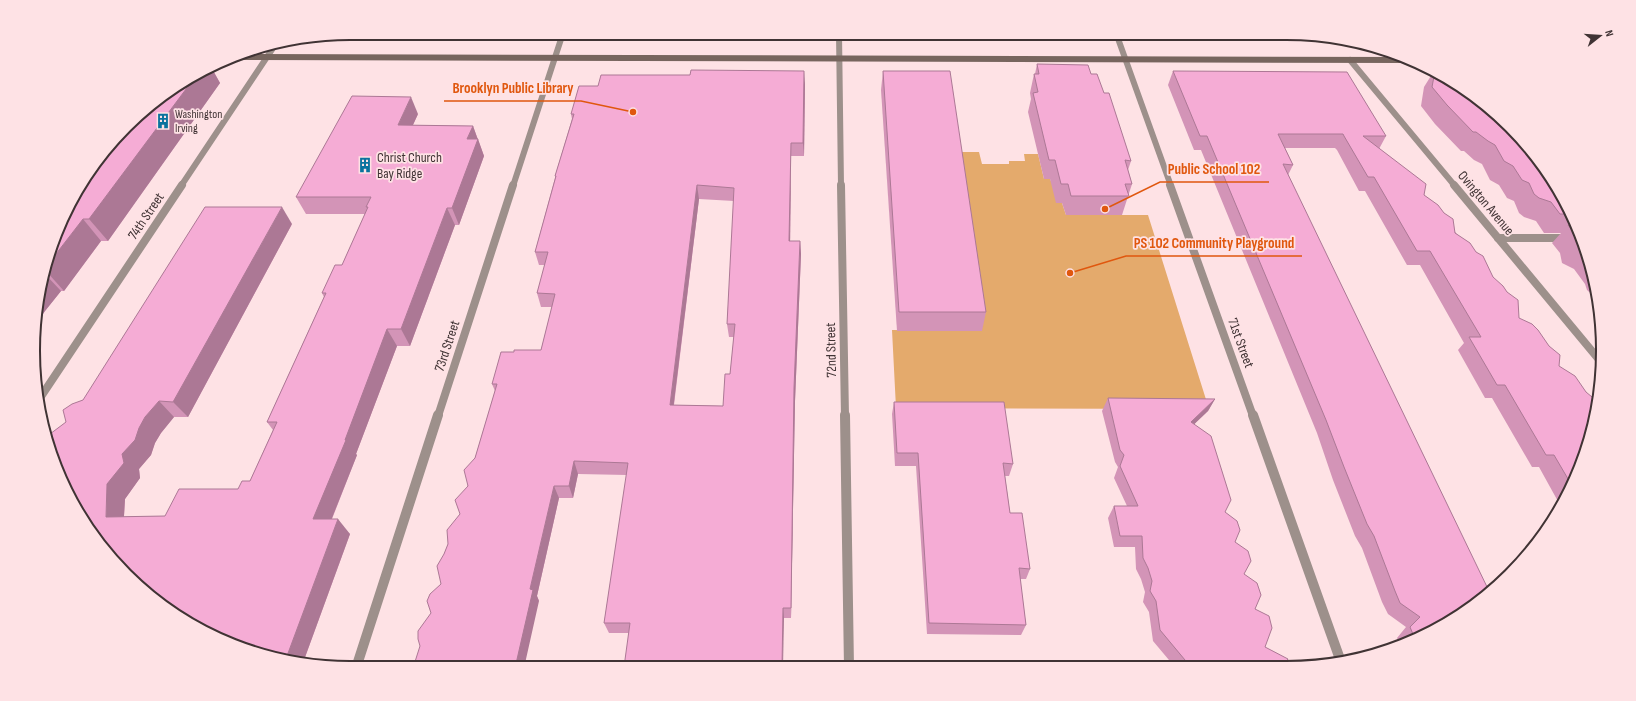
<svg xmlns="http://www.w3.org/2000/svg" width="1636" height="701" font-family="'Sofia Sans Condensed',sans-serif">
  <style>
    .green { fill: #e4aa6c }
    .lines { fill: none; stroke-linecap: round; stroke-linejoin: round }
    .street-far2 { stroke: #9d908b; stroke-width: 6 }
    .street-far1 { stroke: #9d908b; stroke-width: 8 }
    .street { stroke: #9d908b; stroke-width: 10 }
    .secondary { stroke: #77655e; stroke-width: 6 }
    .wall { fill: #d394b7; fill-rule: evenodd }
    .shaded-wall { fill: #ac7895 }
    .building { fill: #f5acd5; stroke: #ac7895; fill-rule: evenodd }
    .labels { text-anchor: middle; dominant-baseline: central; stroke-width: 3.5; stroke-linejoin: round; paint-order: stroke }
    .far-poi-label { font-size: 12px; fill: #403334; stroke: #fee2e5; text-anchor: start }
    .poi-label { font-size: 14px; fill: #403334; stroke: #fee2e5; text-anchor: start }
    .street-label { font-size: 14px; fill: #403334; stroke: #fee2e5 }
    .rim { fill: none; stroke: #403334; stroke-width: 2 }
    .leader { fill: none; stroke: #e0570e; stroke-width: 1.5 }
    .callout-dot { fill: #e0570e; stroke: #fee2e5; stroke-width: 1.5 }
    .callout-label { font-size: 15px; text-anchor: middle; font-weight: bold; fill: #e0570e; stroke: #fee2e5; stroke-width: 3.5; stroke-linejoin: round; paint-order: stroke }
  </style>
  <rect width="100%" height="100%" fill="#fee2e5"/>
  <path class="green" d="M957,152H979L982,164H1009V161H1025L1024,154H1038L1044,179H1050L1062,203L1066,215H1148L1209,409L896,408L892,330L982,331Z"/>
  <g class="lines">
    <g class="street-far2">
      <path d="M839,33L841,186"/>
      <path d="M1116,33L1171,186"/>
      <path d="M1350,60L1455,186"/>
      <path d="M181,186L275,45"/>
      <path d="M513,186L563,33"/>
    </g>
    <g class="street-far1">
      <path d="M841,185L845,416"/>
      <path d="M1170,185L1253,416"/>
      <path d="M1454,185L1601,362"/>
      <path d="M1498,238H1581"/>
      <path d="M38,401L182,185"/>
      <path d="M438,416L513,185"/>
    </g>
    <g class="street">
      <path d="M845,415L849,667"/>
      <path d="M1253,415L1341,662"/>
      <path d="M356,668L438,415"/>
    </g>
    <path class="secondary" d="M234,57L1410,60"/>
  </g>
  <g class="wall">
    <rect x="977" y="33" width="106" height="1"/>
    <path d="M1147,33H1286L1295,35L1193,33V35H1148Z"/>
    <path d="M1037,64L1091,74L1104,93L1131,161L1128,170L1132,184L1122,215H1066L1062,203H1056L1050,179H1044L1028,112L1031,99L1030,93L1034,74H1035Z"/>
    <path d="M211,67L220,83L108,241H101L64,291H61L45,311L36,324L39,289L75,192L192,75Z"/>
    <path d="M883,71L986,312L982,331H897L881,90Z"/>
    <path d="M1173,71L1386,136L1379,149L1424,195L1493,277L1519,318L1559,366L1586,453L1560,505L1539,467H1532L1492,398H1485L1458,350L1464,343L1420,265H1407L1365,191H1359L1337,150L1335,148H1285L1293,165L1288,175L1479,602L1407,644L1400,646L1397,638L1406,627L1388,614L1382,602L1362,548L1355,536L1333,480L1317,433L1201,150H1194L1168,85Z"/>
    <path d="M1434,71L1444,76L1570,210L1592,269L1597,299L1587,290L1585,284L1574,269L1562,263L1560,253L1552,243L1561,233H1544L1536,221L1524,217L1519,213L1514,201L1507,198L1499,185L1490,180L1482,164L1474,160L1464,151H1461L1435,124L1421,106L1424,87Z"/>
    <path d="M805,84L804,156H791L790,241H800L801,254L795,401L791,618H784L629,633H609L604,623L627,475L578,474L573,498H559L537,596L539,601L431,613L441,584L444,554L460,514L475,458L495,391L492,384L514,352L541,350L552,307H541L537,293L545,265H539L535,252L555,178V176L572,119L571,114ZM699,199L734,201L727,324L729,337H734L730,374L723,406L674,405Z"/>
    <path d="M418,114L413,125L473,126L484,156L459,225H455L410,346H397L356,454L357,455L332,519L350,534L304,660L248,651L141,589L66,422L83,400L292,224L188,417H174L161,433L155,443L151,455L139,469L140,478L125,499L124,517L165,516L238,489L250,481L273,430L267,422L324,297L322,293L342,265L365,214H306L296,197Z"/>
    <path d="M1108,398L1215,399L1208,411L1194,424L1225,512L1235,542L1244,574L1255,609L1265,647L1284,665L1174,666L1153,641L1149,612L1143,602L1145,592L1141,579L1136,569L1135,547H1114L1108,518L1114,506H1127L1114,478L1118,467L1115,462L1102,411Z"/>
    <path d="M894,402L1013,464L1009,476H1005L1010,513L1030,569L1026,579H1020L1026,625L1021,635L927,634L916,466H895L892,414Z"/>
  </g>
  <g class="shaded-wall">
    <path d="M211,67L220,83L108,241L89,219L198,73Z"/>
    <path d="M804,71L805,84L804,156L803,143Z"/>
    <path d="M411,97L418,114L405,142L398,125Z"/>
    <path d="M473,126L478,140V139L484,156L459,225L452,208L467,139Z"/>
    <path d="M791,143V156L790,254L789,241Z"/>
    <path d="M697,185L699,199L672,418L670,405Z"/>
    <path d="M282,207L292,224L188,417L173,402Z"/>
    <path d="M447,208L455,225L410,346L401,329Z"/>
    <path d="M83,219L101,241L64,291L46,271L49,263Z"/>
    <path d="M800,241L801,254L795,401L791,618V608L794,388Z"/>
    <path d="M45,274L61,291L45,311L36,324L39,289Z"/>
    <path d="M387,329L397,346L356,454L357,455L326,533L313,519Z"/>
    <path d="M1215,399L1208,411L1184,434L1191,422Z"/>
    <path d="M159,401L174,417L161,433L155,443L151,455L139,469L140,478L125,499L123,531L106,517L107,484L122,454L145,417Z"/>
    <path d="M574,461L578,474L573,498L569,486Z"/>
    <path d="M554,486L559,498L537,596L539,601L524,668H515L530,589Z"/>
    <path d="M338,519L350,534L304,660L289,658L287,656Z"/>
    <path d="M783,608L784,618L783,667H782Z"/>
  </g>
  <g class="building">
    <path d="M1037,64L1088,65L1091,74H1097L1104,93H1109L1131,161L1125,160L1132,184H1125L1129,196H1071L1068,184H1061L1055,160H1049L1033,93L1038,92L1034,74H1039Z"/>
    <path d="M691,70L804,71L803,143H791L789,241H800L794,388L791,608H783L782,667H624L630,623H604L628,463L574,461L569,486H554L530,589L533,590L515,668H413L420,646L418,639V631L431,613L427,601L430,594L441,584L437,566L444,554L448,544L447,530L460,514L455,500L468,486L464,470L475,458L497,384H492L501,352H514V350H541L555,294L537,293L548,252H535L556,176H555L574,114H571L579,86H598L601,75H690ZM697,185L734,188L727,324H735L730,374H725L723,406L670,405Z"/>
    <path d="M883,71H950L986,312H899Z"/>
    <path d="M1173,71L1347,72L1386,136H1363L1426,184L1424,195L1438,205L1444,213L1453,219L1455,233L1470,243L1476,252L1483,256L1493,277L1503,286L1507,292L1518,300L1519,318L1532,324L1538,330L1549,346L1560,355L1559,366L1575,376L1586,392L1598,402L1586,453L1571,484L1554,455H1546L1505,385H1497L1469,337H1481L1430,251H1417L1374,177H1368L1344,136L1343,134H1278L1293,165L1283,164L1489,591L1479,602L1415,639L1410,627L1420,617L1400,603L1395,591L1374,536L1367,524L1344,467L1326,420L1207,136H1200Z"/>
    <path d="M1435,71L1444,76L1495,112L1538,157L1570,210L1572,214H1560L1551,202L1539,198L1534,194L1529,183L1522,180L1513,166L1504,161L1495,145L1488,141L1476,132H1473L1447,105L1432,87Z"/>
    <path d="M198,73L89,219H83L49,263L75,192L141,112L192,75Z"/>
    <path d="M352,96L411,97L398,125L473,126L467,139H478L452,208H447L401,329H387L345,440H346L313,519H338L287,656H279L248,651L192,626L141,589L75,509L48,436L50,434L66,422L63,410L72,404L83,400L205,207H282L173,402L159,401L145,417L139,428L135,440L122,454L124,463L107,484L106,517L165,516L179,489H238L242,481H250L277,422H267L326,293H322L335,265H342L368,207H366L371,197H296Z"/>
    <path d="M1568,225H1576L1584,247L1579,244L1576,235Z"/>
    <path d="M1108,398L1215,399L1191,422L1211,436L1231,500L1225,512L1237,521L1240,530L1235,542L1248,551L1251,561L1244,574L1257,583L1261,595L1255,609L1269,616L1272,628L1265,647L1288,659L1284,665L1190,666L1160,630L1156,601L1150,591L1152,581L1148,568L1143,558L1142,536H1120L1114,506H1138L1120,466L1124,455L1120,450Z"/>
    <path d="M894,402H1004L1013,464L1003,463L1010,513H1022L1030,569L1019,568L1026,625L929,623L918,453H897Z"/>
  </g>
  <defs>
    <symbol id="building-bare" viewBox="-9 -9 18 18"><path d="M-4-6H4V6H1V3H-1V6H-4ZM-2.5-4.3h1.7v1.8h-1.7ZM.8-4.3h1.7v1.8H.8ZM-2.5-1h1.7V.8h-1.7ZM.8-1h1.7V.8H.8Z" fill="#0a729e" stroke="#fee2e5" stroke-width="2.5" paint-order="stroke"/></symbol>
  </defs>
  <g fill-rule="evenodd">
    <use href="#building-bare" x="152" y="110" width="22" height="22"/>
    <use href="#building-bare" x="354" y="154" width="22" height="22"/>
  </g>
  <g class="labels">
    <g class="far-poi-label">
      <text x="175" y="114">Washington<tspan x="175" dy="14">Irving</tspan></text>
    </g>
    <g class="poi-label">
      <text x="377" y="157">Christ Church<tspan x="377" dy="16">Bay Ridge</tspan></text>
    </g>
    <g class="street-label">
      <text transform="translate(1486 203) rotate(50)">Ovington Avenue</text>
      <text transform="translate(146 216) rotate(-56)">74th Street</text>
      <text transform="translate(1241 343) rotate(70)">71st Street</text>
      <text transform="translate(447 346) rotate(-72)">73rd Street</text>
      <text transform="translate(831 350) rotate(-91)">72nd Street</text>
    </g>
  </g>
  <path d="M0 0H1636V701H0ZM350 40H1286A310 310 0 0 1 1596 350V351A310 310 0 0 1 1286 661H350A310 310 0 0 1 40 351V350A310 310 0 0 1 350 40Z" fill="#fee2e5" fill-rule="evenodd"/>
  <path class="rim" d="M350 40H1286A310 310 0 0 1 1596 350V351A310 310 0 0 1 1286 661H350A310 310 0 0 1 40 351V350A310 310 0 0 1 350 40Z"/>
  <path class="leader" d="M633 112L581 101H444M1105 209L1160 182H1269M1070 273L1126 256H1302"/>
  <g class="callout-dot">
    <circle cx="633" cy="112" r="4"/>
    <circle cx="1105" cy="209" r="4"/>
    <circle cx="1070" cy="273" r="4"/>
  </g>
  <g class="callout-label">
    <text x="513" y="93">Brooklyn Public Library</text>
    <text x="1214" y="174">Public School 102</text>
    <text x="1214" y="248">PS 102 Community Playground</text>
  </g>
  <g transform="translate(1600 36) rotate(73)" stroke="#fee2e5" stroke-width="3" paint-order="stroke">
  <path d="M0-3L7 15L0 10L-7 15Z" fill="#403334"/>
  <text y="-6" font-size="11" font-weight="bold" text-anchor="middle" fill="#403334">N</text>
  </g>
</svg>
